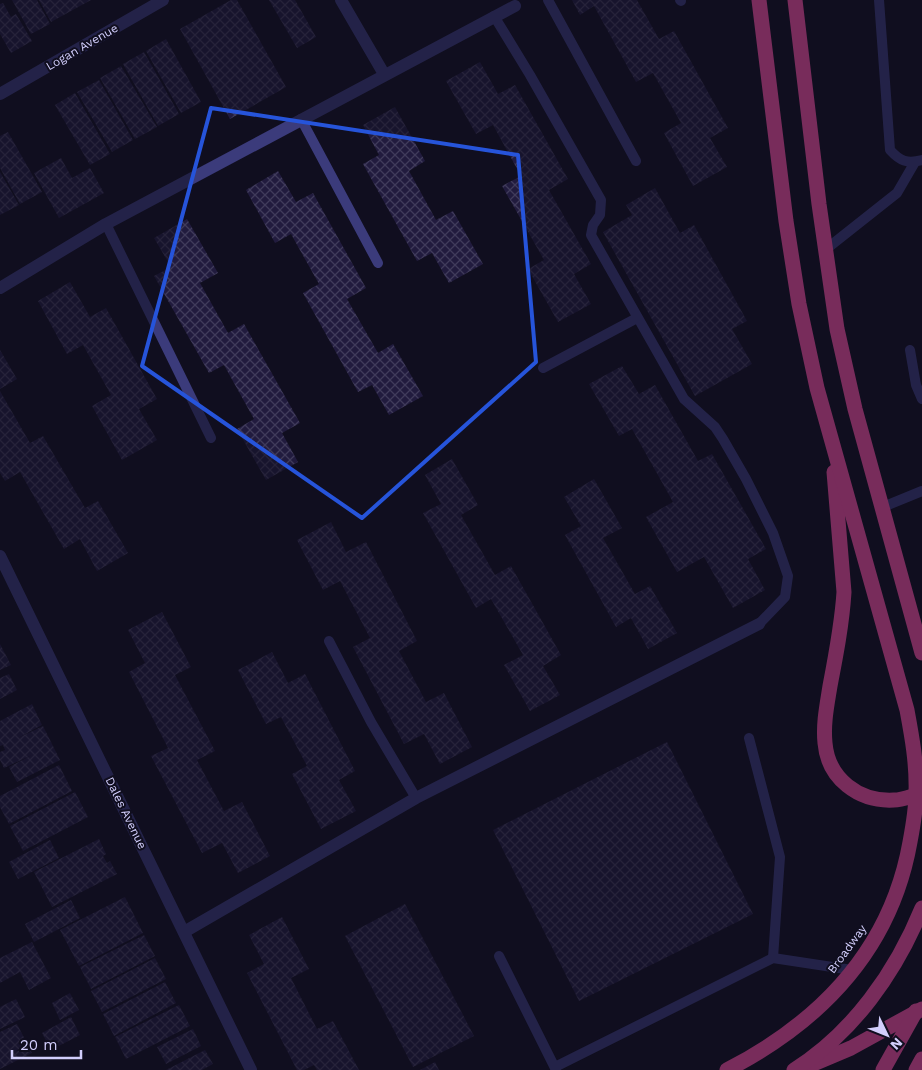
<svg xmlns="http://www.w3.org/2000/svg" width="922" height="1070" font-family="'Work Sans',sans-serif">
  <style>
    .building { fill: url(#building-cross-hatch) }
    .lines { fill: none; stroke-linecap: round; stroke-linejoin: round }
    .lane { stroke: #3b3b7b; stroke-width: 10 }
    .street { stroke: #3b3b7b; stroke-width: 12 }
    .highway { stroke: #f550a5; stroke-width: 15 }
    .marked { fill: none; stroke: #2654da; stroke-width: 4; stroke-linejoin: round }
    .labels { text-anchor: middle; dominant-baseline: central; stroke-width: 4; stroke-linejoin: round; paint-order: stroke }
    .street-label { font-size: 12px; fill: #d2cefc; stroke: #100e1f }
  </style>
  <defs>
    <pattern id="building-cross-hatch" width="8" height="8" patternUnits="userSpaceOnUse" patternTransform="scale(1.25)"><rect width="8" height="8" fill="#211b3e"/><path d="M0 0l8 8M0 8l8-8" fill="none" stroke="#403b5b"/></pattern>
  </defs>
  <rect width="100%" height="100%" fill="#100e1f"/>
  <g class="building">
    <path d="M12,0H37L50,24L31,34Z"/>
    <path d="M39,0H91L51,22Z"/>
    <path d="M231,0H237L286,87L230,119L180,29Z"/>
    <path d="M269,0H295L316,37L297,48Z"/>
    <path d="M572,0H637L659,39L674,31L728,128L710,138L727,167L693,186L664,133L681,123L653,73L636,82L594,6L580,15Z"/>
    <path d="M3,3L11,17L16,14L32,41L11,53L0,34V4Z"/>
    <path d="M166,39L201,102L181,113L146,51Z"/>
    <path d="M144,52L179,114L158,126L123,64Z"/>
    <path d="M480,62L498,94L515,85L568,179L549,190L591,264L574,274L591,304L558,322L528,269L544,260L502,186L521,176L493,125L476,134L446,81Z"/>
    <path d="M121,66L157,127L135,139L100,78Z"/>
    <path d="M99,80L133,140L112,152L77,92Z"/>
    <path d="M75,93L110,154L90,165L55,105Z"/>
    <path d="M395,107L425,161L409,171L436,220L453,211L483,264L449,283L432,253L417,261L363,164L379,155L363,125Z"/>
    <path d="M8,132L42,192L20,204L0,168V136Z"/>
    <path d="M61,158L72,178L90,168L104,193L59,218L34,173Z"/>
    <path d="M278,171L296,202L313,193L366,288L347,299L378,353L393,344L423,396L389,415L372,385L358,392L303,293L319,284L291,234L275,243L246,190Z"/>
    <path d="M0,172L19,205L0,215Z"/>
    <path d="M655,188L680,233L694,225L747,321L732,329L752,364L695,396L603,232L632,215L626,205Z"/>
    <path d="M187,219L218,273L200,283L228,333L244,324L300,423L282,433L298,462L266,480L237,429L254,419L224,365L209,373L154,276L171,267L154,238Z"/>
    <path d="M70,282L90,317L106,308L157,399L139,409L157,440L122,460L92,406L111,395L83,345L67,354L38,301Z"/>
    <path d="M0,350L17,379L0,389Z"/>
    <path d="M622,366L639,394L655,385L698,461L712,454L766,549L748,559L765,590L733,608L704,557L677,572L646,517L673,502L632,429L619,436L589,384Z"/>
    <path d="M0,391L30,443L43,436L85,508L98,501L128,553L97,571L80,539L64,549L20,472L5,481L0,473Z"/>
    <path d="M452,459L478,505L461,515L495,575L511,566L561,655L543,666L560,695L530,711L504,665L523,655L491,599L476,608L423,513L441,504L425,475Z"/>
    <path d="M594,479L622,528L603,538L635,594L650,586L677,633L648,649L631,618L616,627L565,535L581,526L564,497Z"/>
    <path d="M331,522L346,552L366,542L417,641L399,651L426,702L444,693L472,747L440,764L424,734L404,744L353,647L370,638L340,581L323,590L297,540Z"/>
    <path d="M162,612L191,667L175,675L215,751L197,760L224,811L242,802L270,856L238,873L222,843L202,853L151,756L168,748L129,672L145,663L128,630Z"/>
    <path d="M0,644L11,665L0,670Z"/>
    <path d="M272,652L288,683L305,674L355,771L339,780L356,811L321,829L292,774L307,766L281,717L266,724L238,670Z"/>
    <path d="M9,674L17,690L0,699V678Z"/>
    <path d="M32,704L42,725L18,738L43,726L60,760L17,782L9,767L32,755L4,768L0,760V752L5,750L3,745L0,746V721Z"/>
    <path d="M667,742L753,914L579,1001L493,830Z"/>
    <path d="M59,765L72,791L9,824L0,807V796Z"/>
    <path d="M75,792L88,817L23,851L10,826Z"/>
    <path d="M99,839L106,854L103,856L107,863L110,861L117,874L52,907L34,872Z"/>
    <path d="M50,840L59,858L18,879L9,862Z"/>
    <path d="M125,897L143,933L79,966L60,930Z"/>
    <path d="M71,900L80,918L34,942L25,924Z"/>
    <path d="M405,904L474,1036L413,1067L345,936Z"/>
    <path d="M282,917L309,969L291,978L317,1029L333,1021L359,1070H317L314,1065L304,1070H297L247,973L264,964L249,935Z"/>
    <path d="M144,935L155,956L91,989L80,967Z"/>
    <path d="M32,942L51,978L29,990L20,972L0,983V958Z"/>
    <path d="M155,958L166,979L102,1012L91,991Z"/>
    <path d="M165,982L176,1003L114,1036L103,1014Z"/>
    <path d="M70,993L79,1010L60,1020L52,1003Z"/>
    <path d="M16,999L25,1017L0,1029V1007Z"/>
    <path d="M179,1005L190,1026L126,1059L115,1037Z"/>
    <path d="M71,1017L80,1035L51,1050L42,1033Z"/>
    <path d="M17,1024L32,1053L0,1069V1032Z"/>
    <path d="M193,1029L201,1046L166,1064L157,1047Z"/>
    <path d="M205,1050L213,1064L202,1070H166Z"/>
    <path d="M435,1062L439,1070H420Z"/>
  </g>
  <g class="lines">
    <g class="lane">
      <path d="M548,0L636,161"/>
      <path d="M680,0L681,1"/>
      <path d="M879,0L890,150C900,161 907,164 922,160"/>
      <path d="M494,16L530,75L601,200L600,215L593,225L591,235L684,399L715,427L723,439L746,479L773,533L788,576L785,597L759,624"/>
      <path d="M301,119L378,263"/>
      <path d="M106,224L211,438"/>
      <path d="M825,250L897,193L915,162"/>
      <path d="M910,350L916,385L922,399"/>
      <path d="M543,368L637,318"/>
      <path d="M883,507L922,491"/>
      <path d="M329,641L371,722L416,798"/>
      <path d="M749,738L780,857L773,958"/>
      <path d="M499,956L556,1070"/>
      <path d="M555,1067L773,958L852,970"/>
    </g>
    <g class="street">
      <path d="M341,0L384,74"/>
      <path d="M0,94L163,0"/>
      <path d="M0,288L106,224L515,6"/>
      <path d="M0,556L251,1070"/>
      <path d="M184,932L416,798L759,624"/>
    </g>
    <g class="highway">
      <path d="M795,0L819,204L837,329L855,409L922,653"/>
      <path d="M834,472L844,592C842,624 836,655 830,686C827,705 823,724 825,743C828,779 859,802 894,800C901,800 909,797 916,795"/>
      <path d="M811,1065L851,1048L922,1009"/>
      <path d="M727,1070C822,1021 891,949 910,842C913,826 916,809 916,793C917,764 912,737 907,710L817,388L799,304L786,221L759,0"/>
      <path d="M794,1070C853,1033 896,972 922,908"/>
      <path d="M883,1070L916,1011"/>
      <path d="M916,1070L922,1059"/>
    </g>
  </g>
  <path d="M0 0H922V1070H0ZM211,108L518,155L536,362L362,518L142,366Z" fill="#100e1f" fill-opacity=".55" fill-rule="evenodd"/>
  <path class="marked" d="M211,108L518,155L536,362L362,518L142,366Z"/>
  <g class="labels">
    <g class="street-label">
      <text transform="translate(82 47) rotate(-30)">Logan Avenue</text>
      <text transform="translate(126 813) rotate(64)">Dales Avenue</text>
      <text transform="translate(847 949) rotate(-54)">Broadway</text>
    </g>
  </g>
  <g transform="translate(887 1035) rotate(133)" stroke="#100e1f" stroke-width="4" paint-order="stroke">
  <path d="M0-4L9 19L0 12L-9 19Z" fill="#d2cefc"/>
  <text y="-8" font-size="14" font-weight="bold" text-anchor="middle" fill="#d2cefc">N</text>
  </g>
  <path d="M12 1050v8h69v-8" fill="none" stroke="#d2cefc" stroke-width="2.5"/>
  <text x="20" y="1050" font-size="15" fill="#d2cefc" stroke="#100e1f" stroke-width="4" paint-order="stroke">20 m</text>
</svg>
